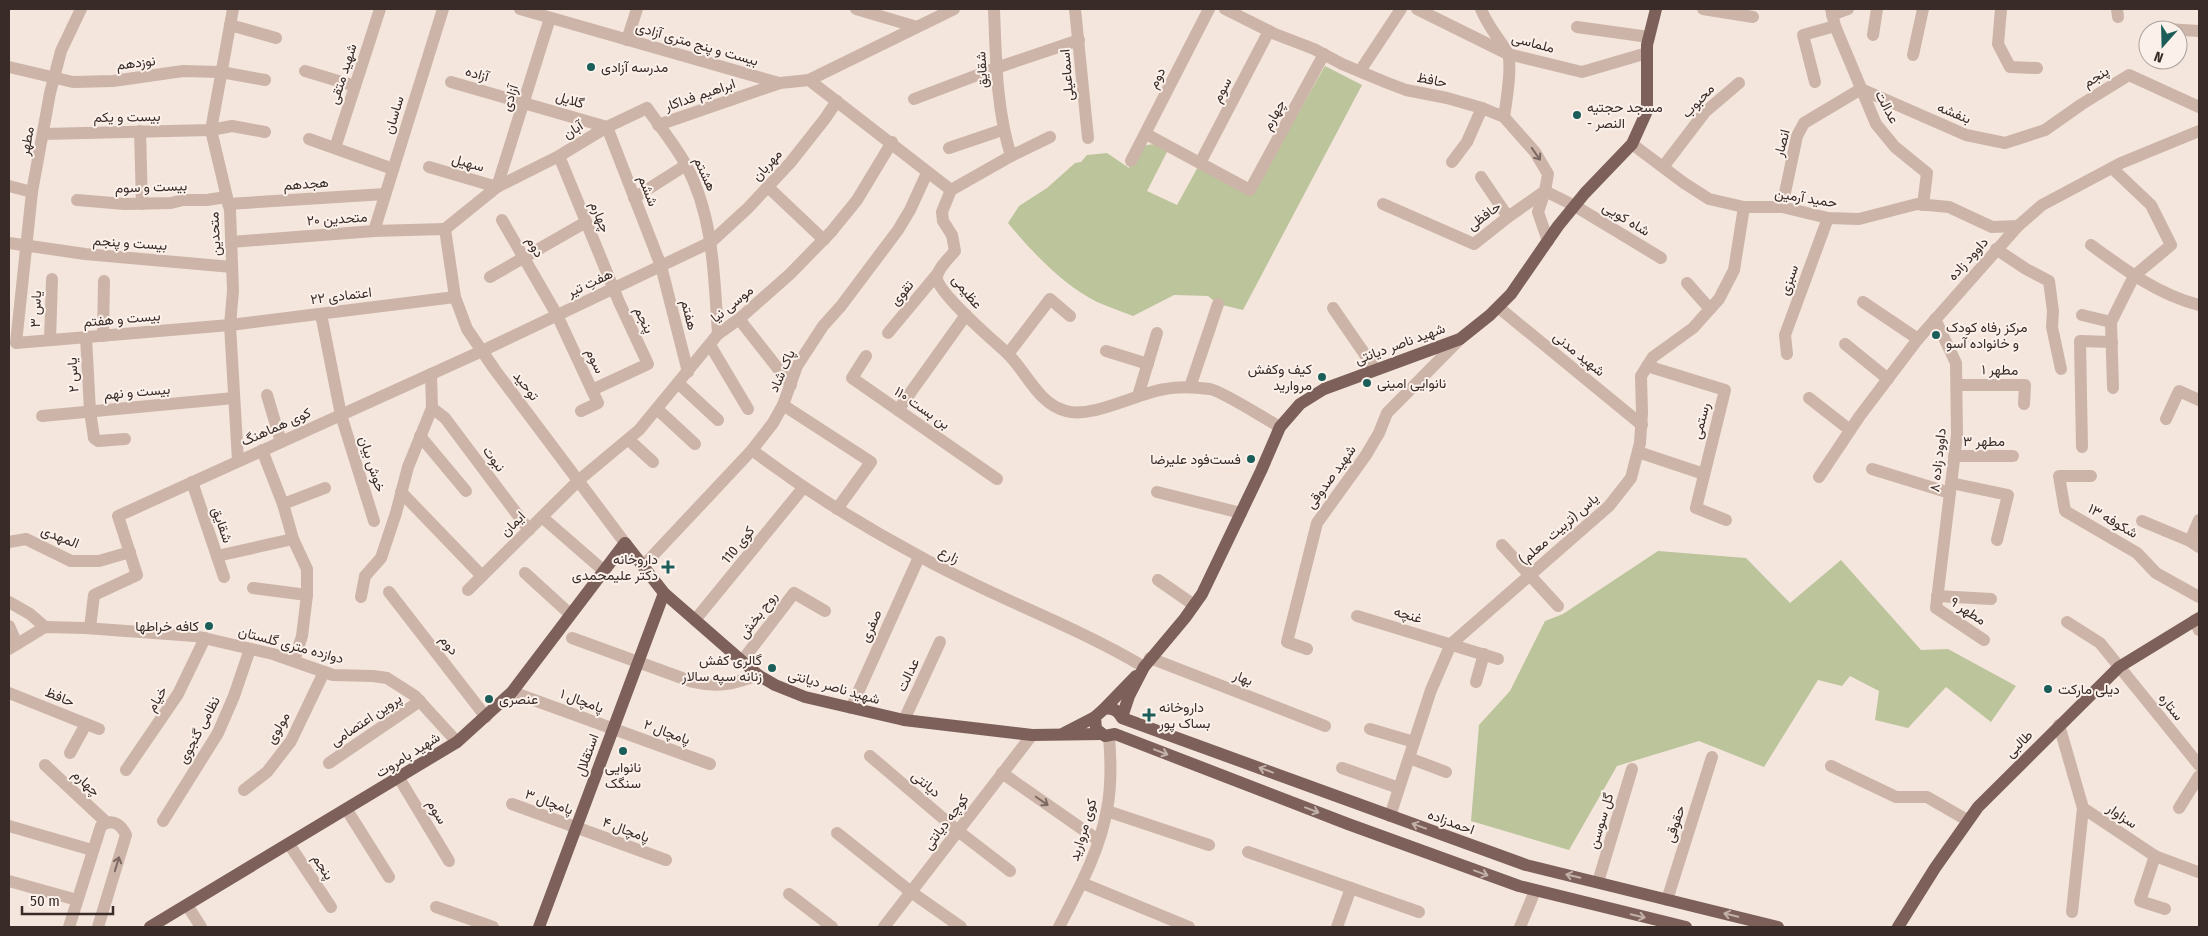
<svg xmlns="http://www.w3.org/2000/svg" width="2208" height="936" font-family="'Fira Sans Condensed',Vazirmatn,sans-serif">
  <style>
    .green { fill: #bcc49b }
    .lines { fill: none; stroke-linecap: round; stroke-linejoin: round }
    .minor { stroke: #cdb4a8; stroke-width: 12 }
    .major { stroke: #7c6059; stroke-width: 12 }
    .oneway { stroke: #7c6962 }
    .oneway2 { stroke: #c2b0a9 }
    .poi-dot { fill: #1b5d59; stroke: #fbf1ea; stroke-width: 2 }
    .labels { text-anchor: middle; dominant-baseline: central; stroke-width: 4; stroke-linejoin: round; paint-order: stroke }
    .street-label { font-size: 14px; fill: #392b28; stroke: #fbf1ea }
    .poi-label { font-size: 14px; fill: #392b28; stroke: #fbf1ea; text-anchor: start }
  </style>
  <rect width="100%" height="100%" fill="#f4e6dd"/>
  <g class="green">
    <path d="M1325,66L1362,85L1243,310L1218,304L1208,296L1174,295L1133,316C1121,311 1108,307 1097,302C1062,284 1033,253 1008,223L1019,206L1047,188L1075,163L1081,162L1087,155L1107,153L1129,168C1135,146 1147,138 1168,150L1147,191L1177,205L1199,165L1252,194Z"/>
    <path d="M1658,551L1746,558L1790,603L1841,560L1921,650L1948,649L2016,686L1991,722L1946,687L1908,728L1875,720L1879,691L1850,676L1842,686L1818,680L1764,767L1699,741L1617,766L1569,850L1471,821L1479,725L1510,691L1545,621L1563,614Z"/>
  </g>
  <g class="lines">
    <g class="minor">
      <path d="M81,9L61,51L50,93L32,192L16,343L230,325L455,297"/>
      <path d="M233,9L211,130L230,210L233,291L230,325L238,461"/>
      <path d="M520,9L779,83"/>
      <path d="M856,9L917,27"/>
      <path d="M994,9C996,58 996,108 1011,156"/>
      <path d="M1075,9L1088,138"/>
      <path d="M1225,9L1275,34L1314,49L1342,64L1385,82L1406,90L1447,98L1482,108L1504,117L1535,152L1548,174L1545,191L1538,212L1548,241"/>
      <path d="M1417,9L1508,54L1582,72L1647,53"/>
      <path d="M1481,9C1487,25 1498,37 1507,52C1513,63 1506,104 1504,117"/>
      <path d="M1703,9L1753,17"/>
      <path d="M1831,9L1835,26L1876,124L1895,147L1927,173L1923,205"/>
      <path d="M2001,9L1998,44L2010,67L2037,68"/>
      <path d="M2117,9L2118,17"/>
      <path d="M1832,15L1848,9"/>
      <path d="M230,25L276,38"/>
      <path d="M1577,27L1649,37"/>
      <path d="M2166,29L2199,31"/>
      <path d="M1873,35L1877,9"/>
      <path d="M627,40L637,9"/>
      <path d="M1913,55L1923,9"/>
      <path d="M9,67L73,82L113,81L183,71L221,72L265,80"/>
      <path d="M305,71L355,86"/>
      <path d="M1360,71L1401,9"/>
      <path d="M809,80L951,190"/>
      <path d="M451,82L607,127L661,266L688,372"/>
      <path d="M1815,82L1803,35L1835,26"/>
      <path d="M914,99L996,68L1079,40"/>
      <path d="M658,125L780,83L809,80L954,9"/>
      <path d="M140,131L142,204"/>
      <path d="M43,134L211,130L232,126L265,132"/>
      <path d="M1146,134L1250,190L1324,54"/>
      <path d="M309,139L393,169"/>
      <path d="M1632,144L1684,183L1709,199L1744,207H1782L1828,218L1859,219L1917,204L1949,207L1992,227L2018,226"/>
      <path d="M335,148L380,9"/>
      <path d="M949,148L1002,130"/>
      <path d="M559,156L619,302L648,364L592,390"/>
      <path d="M1131,161L1209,9"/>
      <path d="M1452,162L1467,142L1482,108"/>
      <path d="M1200,163L1269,31"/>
      <path d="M429,167L497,187"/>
      <path d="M1663,167L1705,112L1739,83"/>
      <path d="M2112,168L2151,205L2171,245L2134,276L2111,322L2113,388"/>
      <path d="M1481,177L1508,217"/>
      <path d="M9,186L32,192"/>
      <path d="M497,187L550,18"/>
      <path d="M768,187L824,240"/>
      <path d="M951,190L942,212L943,221L952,235L955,251C950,257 936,270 937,279C941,296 993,340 1007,353C1026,371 1038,404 1066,411C1092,419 1137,393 1165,389C1179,386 1195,387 1210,389C1224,392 1265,419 1280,427"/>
      <path d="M951,190L1011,156L1050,137"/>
      <path d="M634,198L686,165"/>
      <path d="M77,200L125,204L171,203L183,200H207L226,197"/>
      <path d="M228,204L385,194"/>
      <path d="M1383,204L1474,244L1508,217L1545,191L1575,206L1661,258"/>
      <path d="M1782,207L1797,136L1804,123L1861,89L1966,135L2005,143L2045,130L2082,104L2129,75L2199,107"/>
      <path d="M502,220L557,315L598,403L581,411"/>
      <path d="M445,229L497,187L559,156L607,127L647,108C660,127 675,145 686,165C714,217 714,277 718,334"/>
      <path d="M445,229L455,297L467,329L495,370L625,543"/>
      <path d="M374,231L443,9"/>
      <path d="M231,242L374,231L445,229"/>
      <path d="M9,243L85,254L232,267"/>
      <path d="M2091,245C2125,270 2159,295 2199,305"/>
      <path d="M1996,249L2026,269L2049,281L2053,311L2052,327L2061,369"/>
      <path d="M490,277L586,222"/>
      <path d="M1687,283L1710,309"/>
      <path d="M1863,302L1918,339"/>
      <path d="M1498,307L1642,425"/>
      <path d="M1333,308L1375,369"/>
      <path d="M321,314L341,415L374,521"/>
      <path d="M2082,315L2111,322"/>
      <path d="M739,319L791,385"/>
      <path d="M1935,319L1956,363L1957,435L1936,608L1984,640"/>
      <path d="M888,333L938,273"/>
      <path d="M103,336L104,281"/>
      <path d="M86,337L90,411L94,438L98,441L125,439"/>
      <path d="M50,340L52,279"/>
      <path d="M1845,344L1888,379"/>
      <path d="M710,345L748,409"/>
      <path d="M1106,351L1148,364"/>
      <path d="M1008,354L1050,299L1070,316"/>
      <path d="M1787,354L1785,335L1828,218"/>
      <path d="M866,356L852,378L997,479"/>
      <path d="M1647,366L1725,390L1696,508L1726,520"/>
      <path d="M678,383L718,420"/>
      <path d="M1957,385H2025L2024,404"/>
      <path d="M1190,387L1218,304"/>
      <path d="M267,395L281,442"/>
      <path d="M1138,396L1157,333"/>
      <path d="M1809,398L1850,430"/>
      <path d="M783,405L871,462L837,509"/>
      <path d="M432,408L445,418L529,530"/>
      <path d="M657,409L695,444"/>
      <path d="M898,410L966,315"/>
      <path d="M42,416L234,398"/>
      <path d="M2166,419L2179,391L2199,400"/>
      <path d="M420,436L466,491"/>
      <path d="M629,440L653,462"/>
      <path d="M2082,447L2080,341L2112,342"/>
      <path d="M262,450L283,504L293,539L307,569V595L302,636L294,661"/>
      <path d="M752,450C805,490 861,525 919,556C992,597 1072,624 1144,667"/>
      <path d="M1638,452L1704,474"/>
      <path d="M1954,456H2013"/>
      <path d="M1872,469L1950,493"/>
      <path d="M2091,476H2059L2065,511L2137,553L2156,573L2199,597"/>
      <path d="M1819,477L1859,417L1918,339L2018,226L2042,205L2121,163L2199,131"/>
      <path d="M192,482L224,577"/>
      <path d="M1951,483L2008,495L1997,540"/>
      <path d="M401,492L482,576"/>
      <path d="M1157,492L1241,513"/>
      <path d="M283,504L325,488"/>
      <path d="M542,517L604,571"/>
      <path d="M2142,521L2190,541L2199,547"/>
      <path d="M2190,541L2199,520"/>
      <path d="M9,542L26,539L71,561H99L130,552"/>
      <path d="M1502,545L1558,606"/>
      <path d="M217,556L293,539"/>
      <path d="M643,566L752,450L773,423L783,405L797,366L823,326L841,306L898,230L910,210L927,173"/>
      <path d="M525,573L570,614"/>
      <path d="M1158,580L1194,605"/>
      <path d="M253,588L307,595"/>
      <path d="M468,590L579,480L639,430L718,334L739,319L790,274L831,232L857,200L892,142"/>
      <path d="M389,592L486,717"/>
      <path d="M1937,596L1991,599"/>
      <path d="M361,597L365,576L381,558L396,513L408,467L432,408L431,374"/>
      <path d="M9,602L30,614L45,627"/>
      <path d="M1357,616L1498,659"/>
      <path d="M695,620L803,488"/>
      <path d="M2195,620L2199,630"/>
      <path d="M2067,622L2100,643L2199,765"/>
      <path d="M9,626L17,644"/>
      <path d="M90,628L94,595L137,575L118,516L482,351L711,242L748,208L790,163L824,120L837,101"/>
      <path d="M572,638L693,682C719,688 733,684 758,675"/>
      <path d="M9,649L45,627L85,628L195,636L273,654L333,675L373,676L387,678L415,696L457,742"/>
      <path d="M1307,649L1287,642L1317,523L1366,455L1379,433L1387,413L1460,339"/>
      <path d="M1150,658L1325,726"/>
      <path d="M742,661L794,593L825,611"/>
      <path d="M1476,682L1484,654"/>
      <path d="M512,692L710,764"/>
      <path d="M9,693L99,729"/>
      <path d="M851,708L919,557"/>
      <path d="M904,720L940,642"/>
      <path d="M2059,725L2083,808L2155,856L2140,901L2165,909"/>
      <path d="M1370,729L1414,742"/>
      <path d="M70,753L86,724"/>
      <path d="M870,756L958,831L1010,871"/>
      <path d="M1409,758L1446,772"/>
      <path d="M329,763L420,701"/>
      <path d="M45,765L106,822"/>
      <path d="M1831,766L1896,797H1927L1967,820"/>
      <path d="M1342,768L1399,788"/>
      <path d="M126,770L178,694L205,638"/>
      <path d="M1002,773L1098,840"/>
      <path d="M399,778L449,861"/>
      <path d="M244,790L267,772L291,741L324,672"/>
      <path d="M512,804L666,860"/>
      <path d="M2179,808L2199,776"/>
      <path d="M347,810L389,877"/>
      <path d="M1107,811L1209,845"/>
      <path d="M1390,816L1431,690L1451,644L1609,506L1631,478L1640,443L1642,413L1641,376L1653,357L1693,328L1719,299L1734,270L1744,207"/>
      <path d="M163,821L218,733L234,696L250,649"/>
      <path d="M9,826L92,850"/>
      <path d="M837,833L911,892L961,927"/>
      <path d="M289,844L331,907"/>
      <path d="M1248,852L1419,912"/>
      <path d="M2155,856L2198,872"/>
      <path d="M9,881L77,900"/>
      <path d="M1598,882L1632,769"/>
      <path d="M1082,883L1189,927"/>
      <path d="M789,894L832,927"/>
      <path d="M1667,900L1712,757"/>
      <path d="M187,905L201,927"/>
      <path d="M436,907L493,927"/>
      <path d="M2072,912L2083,808"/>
      <path d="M69,927L101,826C112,818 121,824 126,835L98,927"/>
      <path d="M884,927L1032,735"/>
      <path d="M1059,927C1078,890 1100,851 1107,809C1112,785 1111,761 1109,736"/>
      <path d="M1337,927L1351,888"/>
      <path d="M1520,927L1535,891"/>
    </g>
    <g class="major">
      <path d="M1104,709L1136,676"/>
      <path d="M1122,717L1129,696L1144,667L1185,618L1202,594L1261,471L1280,427L1300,404L1324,389L1460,339L1490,315L1511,294L1558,226L1585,193L1632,144L1647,111V45L1656,9"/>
      <path d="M1064,733L1095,717"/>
      <path d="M150,927L457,742L512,692L625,543L664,593L758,675L775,685L805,697L904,720L1032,735L1102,734"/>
      <path d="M539,927L664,593"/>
      <path d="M1686,927L1519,886L1348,824L1115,734L1105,736L1096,729L1095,717L1104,709C1112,707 1118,710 1122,718L1526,865L1778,927"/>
      <path d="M1898,927L1935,868L1978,807L2119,667L2199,618"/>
    </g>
  </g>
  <defs><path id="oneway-shaft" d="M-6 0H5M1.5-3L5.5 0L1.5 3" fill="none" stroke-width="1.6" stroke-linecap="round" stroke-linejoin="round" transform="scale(1.25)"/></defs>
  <g class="oneway">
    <use href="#oneway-shaft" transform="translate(1536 154) rotate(55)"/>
    <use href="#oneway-shaft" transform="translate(1042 801) rotate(35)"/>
    <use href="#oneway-shaft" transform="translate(117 864) rotate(-73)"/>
  </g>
  <g class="oneway2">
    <use href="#oneway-shaft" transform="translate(1161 752) rotate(21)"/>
    <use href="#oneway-shaft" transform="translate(1266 770) rotate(-160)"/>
    <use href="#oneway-shaft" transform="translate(1312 810) rotate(21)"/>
    <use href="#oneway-shaft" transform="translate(1419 826) rotate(-160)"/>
    <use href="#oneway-shaft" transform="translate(1481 873) rotate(20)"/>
    <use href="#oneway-shaft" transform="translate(1573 876) rotate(-166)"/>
    <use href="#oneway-shaft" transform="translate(1731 915) rotate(-166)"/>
    <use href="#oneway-shaft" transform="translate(1638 916) rotate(13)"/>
  </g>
  <g class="poi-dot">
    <circle cx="591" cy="67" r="5"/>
    <circle cx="1577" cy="115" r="5"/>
    <circle cx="1936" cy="335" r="5"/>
    <circle cx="1322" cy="377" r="5"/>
    <circle cx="1367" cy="383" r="5"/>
    <circle cx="1251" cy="459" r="5"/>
    <path d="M665.5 559.5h5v5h5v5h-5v5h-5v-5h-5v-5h5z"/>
    <circle cx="209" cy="626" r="5"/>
    <circle cx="772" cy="668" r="5"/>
    <circle cx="2048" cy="689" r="5"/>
    <circle cx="489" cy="699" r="5"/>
    <path d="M1146.5 707.5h5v5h5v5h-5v5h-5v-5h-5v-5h5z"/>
    <circle cx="623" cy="751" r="5"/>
  </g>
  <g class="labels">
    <g class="street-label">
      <text transform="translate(1533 43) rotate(15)">ملماسی</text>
      <text transform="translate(697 44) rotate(16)">بیست و پنج متری آزادی</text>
      <text transform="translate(136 63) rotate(-7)">نوزدهم</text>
      <text transform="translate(982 70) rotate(-94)">شقایق</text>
      <text transform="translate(343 74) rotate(-72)">شهید متقی</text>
      <text transform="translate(477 74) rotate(16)">آزاده</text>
      <text transform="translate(1067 75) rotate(-95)">اسماعیلی</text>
      <text transform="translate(2096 77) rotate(-32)">پنجم</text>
      <text transform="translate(1157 78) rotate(-63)">دوم</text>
      <text transform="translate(1432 80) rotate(11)">حافظ</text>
      <text transform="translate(1222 90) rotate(-62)">سوم</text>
      <text transform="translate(700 95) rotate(-19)">ابراهیم فداکار</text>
      <text transform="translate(510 98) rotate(-73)">آزادی</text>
      <text transform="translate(570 100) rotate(17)">گلایل</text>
      <text transform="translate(1698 101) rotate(-47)">محبوب</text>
      <text transform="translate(1887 107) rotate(62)">عدالت</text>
      <text transform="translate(1954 113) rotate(22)">بنفشه</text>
      <text transform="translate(394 115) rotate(-73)">ساسان</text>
      <text transform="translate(1274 115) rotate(-61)">چهارم</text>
      <text transform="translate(127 117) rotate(-1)">بیست و یکم</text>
      <text transform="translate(573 130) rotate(-32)">آبان</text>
      <text transform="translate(27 141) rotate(-80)">مطهر</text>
      <text transform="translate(1782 143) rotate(-75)">انصار</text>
      <text transform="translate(468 163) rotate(16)">سهیل</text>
      <text transform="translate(767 165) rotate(-48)">مهربان</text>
      <text transform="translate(705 174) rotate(65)">هشتم</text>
      <text transform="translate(306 184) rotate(-4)">هجدهم</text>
      <text transform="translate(151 187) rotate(-2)">بیست و سوم</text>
      <text transform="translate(648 191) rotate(69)">ششم</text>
      <text transform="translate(1806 198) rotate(9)">حمید آرمین</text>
      <text transform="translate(1484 216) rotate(-37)">حافظی</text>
      <text transform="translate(600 217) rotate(68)">چهارم</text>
      <text transform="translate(337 219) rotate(-4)">متحدین ۲۰</text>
      <text transform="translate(1626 219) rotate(31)">شاه کویی</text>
      <text transform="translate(215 234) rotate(-93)">متحدین</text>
      <text transform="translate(130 243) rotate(4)">بیست و پنجم</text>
      <text transform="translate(535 247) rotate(60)">دوم</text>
      <text transform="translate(1968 259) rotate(-48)">داوود زاده</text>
      <text transform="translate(1789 280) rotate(-70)">سبزی</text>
      <text transform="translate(590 283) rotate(-25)">هفتِ تیر</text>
      <text transform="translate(967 292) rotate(51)">عظیمی</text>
      <text transform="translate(902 293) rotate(-50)">تقوی</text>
      <text transform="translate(341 296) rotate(-7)">اعتمادی ۲۲</text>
      <text transform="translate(732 304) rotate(-39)">موسی نیا</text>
      <text transform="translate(36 309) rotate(-88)">یاس ۳</text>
      <text transform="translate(689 315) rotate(76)">هفتم</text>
      <text transform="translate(122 319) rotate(-5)">بیست و هفتم</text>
      <text transform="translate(644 320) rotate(65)">پنجم</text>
      <text transform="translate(1400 344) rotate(-20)">شهید ناصر دیانتی</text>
      <text transform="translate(1579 354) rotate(39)">شهید مدنی</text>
      <text transform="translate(595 361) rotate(65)">سوم</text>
      <text transform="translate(2000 370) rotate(1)">مطهر ۱</text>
      <text transform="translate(782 371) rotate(-66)">پاک شاد</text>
      <text transform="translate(73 375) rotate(-93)">یاس ۲</text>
      <text transform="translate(526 386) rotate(52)">توحید</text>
      <text transform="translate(137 392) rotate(-5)">بیست و نهم</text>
      <text transform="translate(922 408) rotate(35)">بن بست ۱۱۰</text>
      <text transform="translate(1701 421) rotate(-76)">رستمی</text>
      <text transform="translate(276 427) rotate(-24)">کوی هماهنگ</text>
      <text x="1984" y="441">مطهر ۳</text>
      <text transform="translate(494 459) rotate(54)">نبوت</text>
      <text transform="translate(1938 460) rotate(-84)">داوود زاده ۸</text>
      <text transform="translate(372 464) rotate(72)">خوش بیان</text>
      <text transform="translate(1331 477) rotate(-54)">شهید صدوقی</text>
      <text transform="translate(2113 521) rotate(30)">شکوفه ۱۳</text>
      <text transform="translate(513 524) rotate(-45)">ایمان</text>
      <text transform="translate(222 525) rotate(71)">شقایق</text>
      <text transform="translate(1559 529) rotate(-41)">یاس (تربیت معلم)</text>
      <text transform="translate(60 537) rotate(22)">المهدی</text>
      <text transform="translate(738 545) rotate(-51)">کوی 110</text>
      <text transform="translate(949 555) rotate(26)">زارع</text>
      <text transform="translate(1968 611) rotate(33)">مطهر ۹</text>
      <text transform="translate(758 615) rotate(-53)">روح بخش</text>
      <text transform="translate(1408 615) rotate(16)">غنچه</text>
      <text transform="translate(871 626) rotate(-66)">صفری</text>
      <text transform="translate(291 645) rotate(15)">دوازده متری گلستان</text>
      <text transform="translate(449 645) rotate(52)">دوم</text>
      <text transform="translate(908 675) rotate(-65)">عدالت</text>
      <text transform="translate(1243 678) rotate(21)">بهار</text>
      <text transform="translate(834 687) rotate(16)">شهید ناصر دیانتی</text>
      <text transform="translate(60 697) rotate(22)">حافظ</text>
      <text transform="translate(157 699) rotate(-59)">خیام</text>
      <text transform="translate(582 701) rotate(20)">پامچال ۱</text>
      <text transform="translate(2171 707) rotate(51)">ستاره</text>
      <text transform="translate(366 720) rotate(-34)">پروین اعتصامی</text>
      <text transform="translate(278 728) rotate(-60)">مولوی</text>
      <text transform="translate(199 730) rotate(-62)">نظامی گنجوی</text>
      <text transform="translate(667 732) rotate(20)">پامچال ۲</text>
      <text transform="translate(2019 744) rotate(-45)">طالبی</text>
      <text transform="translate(408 755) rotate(-32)">شهید بامروت</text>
      <text transform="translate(587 755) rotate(-70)">استقلال</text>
      <text transform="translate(86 783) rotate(43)">چهارم</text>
      <text transform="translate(926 784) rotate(40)">دیانتی</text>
      <text transform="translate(549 802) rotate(20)">پامچال ۳</text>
      <text transform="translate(437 812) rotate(59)">سوم</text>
      <text transform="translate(2122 816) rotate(34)">سزاوار</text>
      <text transform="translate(1601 821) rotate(-73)">گل سوسن</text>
      <text transform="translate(946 822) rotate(-53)">کوچه دیانتی</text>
      <text transform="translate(1451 822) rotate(20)">احمدزاده</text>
      <text transform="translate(1675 824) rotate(-72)">حقوقی</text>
      <text transform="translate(626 830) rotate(20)">پامچال ۴</text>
      <text transform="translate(1083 830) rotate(-73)">کوی مروارید</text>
      <text transform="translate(323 867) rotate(57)">پنجم</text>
    </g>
    <g class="poi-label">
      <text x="601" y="67">مدرسه آزادی</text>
      <text x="1587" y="107">مسجد حجتیه<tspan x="1587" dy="16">- النصر</tspan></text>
      <text x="1946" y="327">مرکز رفاه کودک<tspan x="1946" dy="16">و خانواده آسو</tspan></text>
      <text x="1312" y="369" text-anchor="end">کیف و‌کفش<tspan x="1312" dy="16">مروارید</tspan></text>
      <text x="1377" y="383">نانوایی امینی</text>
      <text x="1241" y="459" text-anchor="end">فست‌فود علیرضا</text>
      <text x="658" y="559" text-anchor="end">داروخانه<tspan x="658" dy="16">دکتر علیمحمدی</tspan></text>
      <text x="199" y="626" text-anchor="end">کافه خراطها</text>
      <text x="762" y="660" text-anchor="end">گالری کفش<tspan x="762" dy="16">زنانه سپه سالار</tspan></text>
      <text x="2058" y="689">دیلی مارکت</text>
      <text x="499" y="699">عنصری</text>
      <text x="1159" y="707">داروخانه<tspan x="1159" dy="16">بساک پور</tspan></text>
      <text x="623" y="767" text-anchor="middle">نانوایی<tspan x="623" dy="16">سنگک</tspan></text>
    </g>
  </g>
  <rect width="2208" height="936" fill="none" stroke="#392b28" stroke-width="20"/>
  <g transform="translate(2163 45) rotate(200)"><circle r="24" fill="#fbf1ea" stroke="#ada29c"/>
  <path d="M0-4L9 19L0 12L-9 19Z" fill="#1b5d59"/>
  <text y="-8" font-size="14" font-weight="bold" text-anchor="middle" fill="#392b28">N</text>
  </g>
  <path d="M22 906v8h91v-8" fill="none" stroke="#392b28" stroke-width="2.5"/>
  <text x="30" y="906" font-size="15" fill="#392b28" stroke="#fbf1ea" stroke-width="4" paint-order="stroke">50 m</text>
</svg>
